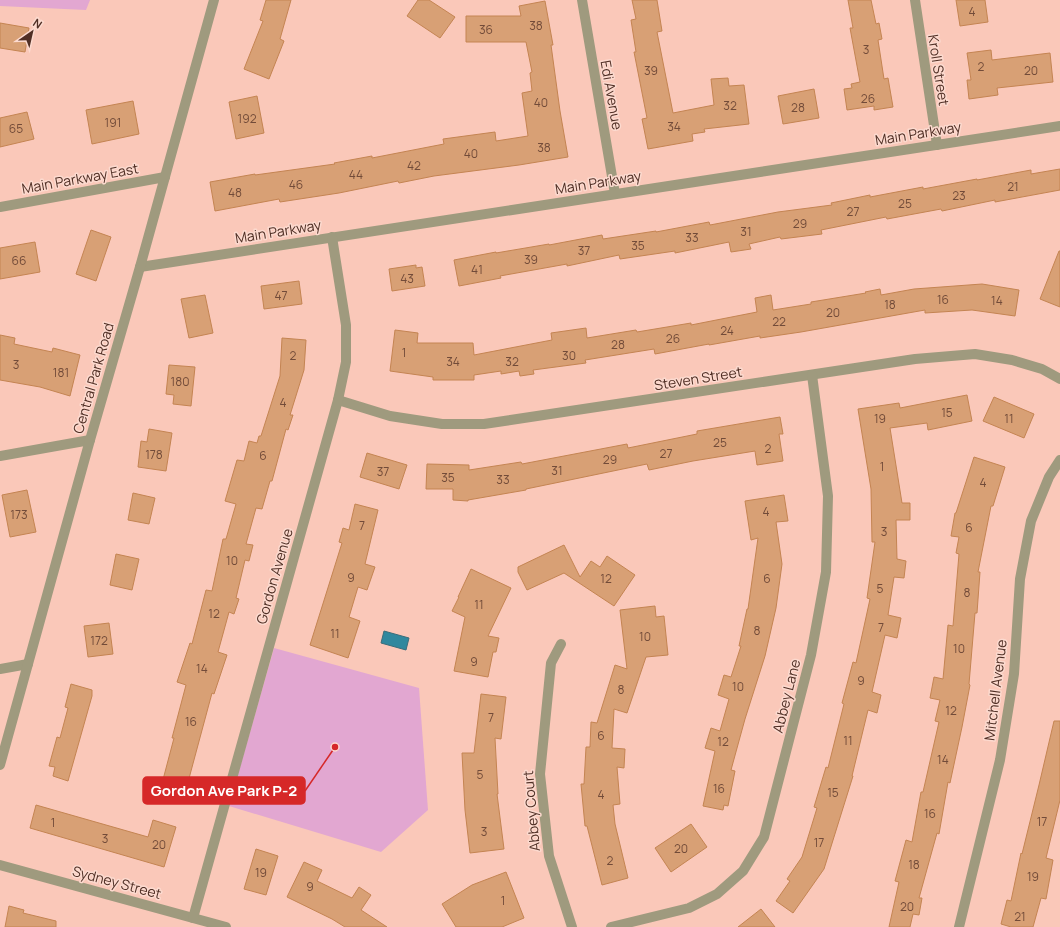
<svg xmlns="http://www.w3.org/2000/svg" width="1060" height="927" font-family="Manrope,sans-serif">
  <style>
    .green { fill: #e2a7d1 }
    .water { fill: #30889e; stroke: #3a6d7a }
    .building { fill: #d8a075; stroke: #c48452 }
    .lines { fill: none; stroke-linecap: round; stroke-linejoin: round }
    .minor { stroke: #9f9a7e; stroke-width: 10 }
    .tertiary { stroke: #9f9a7e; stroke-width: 10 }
    .labels { text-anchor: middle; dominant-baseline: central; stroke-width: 3; stroke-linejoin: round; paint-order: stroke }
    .number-label { font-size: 12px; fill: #724b39 }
    .street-label { font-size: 14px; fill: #502f25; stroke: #fcdacf }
    .leader { fill: none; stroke: #d62828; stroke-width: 1.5 }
    .callout-dot { fill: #d62828; stroke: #fcdacf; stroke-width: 1.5 }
    .callout { fill: #d62828; stroke: #d62828; stroke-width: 1.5 }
    .callout-label { font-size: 15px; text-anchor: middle; font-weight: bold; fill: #fff }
  </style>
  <rect width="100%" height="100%" fill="#fac8b9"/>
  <g class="green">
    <path d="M0,0H90L86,10L0,6Z"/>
    <path d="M274,648L419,688L428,810L381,852L229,806Z"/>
  </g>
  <path class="water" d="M384,631L409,638L406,650L381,643Z"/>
  <g class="building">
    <path d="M266,0H291L280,39L284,41L269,79L244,69L263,21L260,20Z"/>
    <path d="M418,0H429L455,17L440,38L407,16Z"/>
    <path d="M632,0H657L662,31L657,32L673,113L714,105L711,79L728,78L729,86L744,85L749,124L704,129L705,132L692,134L693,141L648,149L642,119L647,118L634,52H636L631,20L636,19Z"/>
    <path d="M848,0H871L876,24L879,23L882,39L878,40L884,79L888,78L893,107L874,110V106L847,110L844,89L852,88L851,84L860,82L850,28H853Z"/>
    <path d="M956,0H985L988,22L960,26Z"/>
    <path d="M545,1L553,45H551L560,111L568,157L519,165L434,176L399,183L398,181L339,193L280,202L279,199L215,211L210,182L255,174V175L335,164L334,163L372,156V158L444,144L443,139L495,132L496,141L528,136L522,93L532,91L530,73L532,72L526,42H466V16H521L519,6Z"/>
    <path d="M0,23L29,28L25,52L0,48Z"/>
    <path d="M991,50L992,60L1050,53L1053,82L997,88L998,95L969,99L967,80H971L967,53Z"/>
    <path d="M814,89L819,118L783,124L778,96Z"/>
    <path d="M257,96L264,133L236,139L229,102Z"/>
    <path d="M133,101L139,134L92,144L86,110Z"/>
    <path d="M27,112L34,139L0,147V118Z"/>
    <path d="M1060,169V190L995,202V200L942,211L941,209L887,219L886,217L821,230L822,234L781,239L780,237L749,244L751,249L731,252L729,242L675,253V251L620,259L619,255L567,266V264L500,276L501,278L459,286L454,260L496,252V253L549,244V245L602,235L603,239L656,231V232L709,222L710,225L778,212L832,205L831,203L870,195V197L923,187V189L977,179V180L1031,170V174Z"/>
    <path d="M91,230L111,237L96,281L76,274Z"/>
    <path d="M35,242L40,272L0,279V248Z"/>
    <path d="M1059,251H1060V307L1040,299Z"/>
    <path d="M416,265V268L422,267L425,286L392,291L389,269Z"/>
    <path d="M299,281L302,304L264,309L261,286Z"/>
    <path d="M982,284L1019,290L1015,316L972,310L925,313V310L801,332L760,338V336L709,345V344L655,354L654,349L585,360L586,363L533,370L534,374L520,376L519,371L501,374V371L474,375V380H433V377L390,371L395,330L418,333L417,343H473L474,355L552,340L551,333L586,328L587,338L636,330L637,332L691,323V325L757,312L755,298L771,295L773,310L811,304V302L866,293L865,292L880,289L881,295L914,289Z"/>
    <path d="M205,295L213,333L189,338L181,299Z"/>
    <path d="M0,335L15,338L14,344L52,352L53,348L80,355L70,396L40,387L0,380Z"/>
    <path d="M282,338L306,340L304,370L290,415H293L288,430L286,429L272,481H270L262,509L256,508L246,544L253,545L249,561L245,560L236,598L239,599L234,614L229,612L218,652L227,655L214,694L212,693L184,797L160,791L174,738H172L186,685L177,682L190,643L192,644L206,590L212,591L223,539H226L236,504L225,501L237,460L244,461L249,441L257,443L259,436H261L280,376Z"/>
    <path d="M169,365L195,367L191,406L173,404L174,395L166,394Z"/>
    <path d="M967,395L972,421L928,430L927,423L890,428L902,503H910V520H896L897,559L906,561L904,578L894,577L888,615L901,618L897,638L885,635L872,692L881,695L877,713L868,710L852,776H853L824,869L793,913L776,901L790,881L787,879L802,857L817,808L814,807L826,767L828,768L844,704L842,703L853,662L856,663L870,599L867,598L875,542H872L871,489L858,409L899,403L900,408Z"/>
    <path d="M994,397L1034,414L1024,438L983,421Z"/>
    <path d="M780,417L783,434H779L783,461L757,465L755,451L693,461L649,470L647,464L526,489V490L468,500V501L453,500V489H426L427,464L469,465V470L521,462L522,464L627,444L628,448L697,434V431Z"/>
    <path d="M149,429L172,433L166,471L138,467L141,441L147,442Z"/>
    <path d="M367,453L407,465L399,489L360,477Z"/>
    <path d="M974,457L1005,467L993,506H991L978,572H980L977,613H975L969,684L970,685L962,727L950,783L948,782L939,834L937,833L919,898H922L919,915L913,914L910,927H889L899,882L895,881L906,840L912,842L921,792H923L939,722L935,721L940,700L930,698L934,677L943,679L948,625L953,626L959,554L956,553L959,537L951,536L955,513H956Z"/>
    <path d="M27,490L36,532L10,537L2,495Z"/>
    <path d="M133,493L155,498L149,524L128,520Z"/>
    <path d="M784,495L788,521L776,522L782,564L776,608L765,656L745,719L731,770L735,771L728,806L724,805L723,810L703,806L715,751L705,748L711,728L720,731L729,699L718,695L724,675L731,677L741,646H739L747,609H748L758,538L751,540L745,501Z"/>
    <path d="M355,504L378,510L365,564L375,567L367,590L358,587L349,617L360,621L348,658L310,645L342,543L339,542L343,528L349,530Z"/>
    <path d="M564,545L580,577L591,561L600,567L607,556L635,575L614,606L564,573L527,590L518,572V567Z"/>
    <path d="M116,554L139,559L132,590L110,585Z"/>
    <path d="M471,569L511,588L488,636L499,638L496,652H493L488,677L454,671L465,617L452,611L459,597H458Z"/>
    <path d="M655,606L656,617L664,616L668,655L646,657L627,713L614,709L612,748L625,749L624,768L617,767L620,804L613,805L615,824L628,878L602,885L587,826H585L581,784H584L586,747H590L591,722L597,723L615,665L627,669L620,610Z"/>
    <path d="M109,623L113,654L88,657L84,626Z"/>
    <path d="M71,684L92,690V696L68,781L53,776L55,767L49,766L57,737L60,738L68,708L65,707Z"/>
    <path d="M481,694L506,697L501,739L495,738L498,794H497L504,849L470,853L465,810L462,753H474Z"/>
    <path d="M1054,721H1060V800L1046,858L1053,860L1046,899L1041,898L1033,927H1011L1001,924L1007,900L1011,901L1021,853L1022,854L1039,785Z"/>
    <path d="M36,805L148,837L153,820L176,827L164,867L30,828Z"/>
    <path d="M691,824L707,847L671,872L655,848Z"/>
    <path d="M256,849L278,856L266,895L244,889Z"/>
    <path d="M304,862L322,870L317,881L352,898L359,887L371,895L361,910L387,927H345L332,919L287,897Z"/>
    <path d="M506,872L524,918L502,927H456L442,904L472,885Z"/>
    <path d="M9,906L24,910L23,913L56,921V927H5Z"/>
    <path d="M761,909L775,927H738Z"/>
  </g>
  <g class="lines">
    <g class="minor">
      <path d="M582,0L615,194"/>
      <path d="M915,0L937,145"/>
      <path d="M0,207L165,177"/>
      <path d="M140,267L1060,126"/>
      <path d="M338,400L390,416L442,424H484L915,359L975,354L1012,360L1042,369L1060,379"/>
      <path d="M0,456L90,440"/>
      <path d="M561,644L551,663L540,774L549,856L572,927"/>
      <path d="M0,669L28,664"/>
      <path d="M0,865L226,927"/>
      <path d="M193,918L338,400L346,362V325L332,237"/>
      <path d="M611,927L689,908L717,894L743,871L764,837L811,655L826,572L828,496L812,375"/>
      <path d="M959,927L1000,760L1014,674L1020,579L1031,521L1049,477L1060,460"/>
    </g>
    <path class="tertiary" d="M0,765L90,440L140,267L214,0"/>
  </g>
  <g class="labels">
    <g class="number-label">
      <text x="972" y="11">4</text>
      <text x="536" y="25">38</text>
      <text x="486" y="29">36</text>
      <text x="866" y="49">3</text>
      <text x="981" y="66">2</text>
      <text x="651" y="70">39</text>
      <text x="1031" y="70">20</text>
      <text x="868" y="98">26</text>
      <text x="541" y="102">40</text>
      <text x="730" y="105">32</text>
      <text x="798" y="107">28</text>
      <text x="247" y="118">192</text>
      <text x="113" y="122">191</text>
      <text x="674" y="126">34</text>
      <text x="16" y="128">65</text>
      <text x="544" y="147">38</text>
      <text x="471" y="153">40</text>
      <text x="414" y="165">42</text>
      <text x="356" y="174">44</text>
      <text x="296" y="184">46</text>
      <text x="1013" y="186">21</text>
      <text x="235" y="192">48</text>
      <text x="959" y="195">23</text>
      <text x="905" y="203">25</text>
      <text x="853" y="211">27</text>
      <text x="800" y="223">29</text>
      <text x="746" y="231">31</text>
      <text x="692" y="237">33</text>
      <text x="638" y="245">35</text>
      <text x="584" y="250">37</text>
      <text x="531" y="259">39</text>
      <text x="19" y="260">66</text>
      <text x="477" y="269">41</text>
      <text x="407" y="278">43</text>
      <text x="281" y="295">47</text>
      <text x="943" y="299">16</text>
      <text x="997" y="300">14</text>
      <text x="890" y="304">18</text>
      <text x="833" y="312">20</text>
      <text x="779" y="321">22</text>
      <text x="727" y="330">24</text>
      <text x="673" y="338">26</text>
      <text x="618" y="344">28</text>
      <text x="404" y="352">1</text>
      <text x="293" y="355">2</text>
      <text x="569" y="355">30</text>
      <text x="453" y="361">34</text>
      <text x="512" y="361">32</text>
      <text x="16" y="364">3</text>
      <text x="61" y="372">181</text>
      <text x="180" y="381">180</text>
      <text x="283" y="402">4</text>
      <text x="947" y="412">15</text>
      <text x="880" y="418">19</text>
      <text x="1009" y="418">11</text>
      <text x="720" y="442">25</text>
      <text x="768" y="448">2</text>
      <text x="666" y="453">27</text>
      <text x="154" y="454">178</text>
      <text x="263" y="455">6</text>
      <text x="610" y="459">29</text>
      <text x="882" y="466">1</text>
      <text x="557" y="470">31</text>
      <text x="383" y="471">37</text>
      <text x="448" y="477">35</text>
      <text x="503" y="479">33</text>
      <text x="983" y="482">4</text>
      <text x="766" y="511">4</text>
      <text x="19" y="514">173</text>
      <text x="362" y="525">7</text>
      <text x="969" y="527">6</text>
      <text x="884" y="531">3</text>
      <text x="232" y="560">10</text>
      <text x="351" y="577">9</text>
      <text x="606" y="578">12</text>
      <text x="767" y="578">6</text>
      <text x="880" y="588">5</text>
      <text x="967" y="592">8</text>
      <text x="479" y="604">11</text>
      <text x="214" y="613">12</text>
      <text x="881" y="627">7</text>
      <text x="757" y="630">8</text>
      <text x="335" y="633">11</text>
      <text x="645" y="636">10</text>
      <text x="99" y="640">172</text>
      <text x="959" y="648">10</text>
      <text x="474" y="661">9</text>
      <text x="202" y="668">14</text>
      <text x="861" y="680">9</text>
      <text x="738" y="686">10</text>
      <text x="621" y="689">8</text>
      <text x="951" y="710">12</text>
      <text x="491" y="717">7</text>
      <text x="191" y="721">16</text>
      <text x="601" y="735">6</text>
      <text x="848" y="740">11</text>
      <text x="723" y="741">12</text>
      <text x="943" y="759">14</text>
      <text x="480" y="774">5</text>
      <text x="719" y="788">16</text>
      <text x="833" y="792">15</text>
      <text x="601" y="794">4</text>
      <text x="930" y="813">16</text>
      <text x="1042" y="821">17</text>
      <text x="53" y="822">1</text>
      <text x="484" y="831">3</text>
      <text x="105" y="838">3</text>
      <text x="819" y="842">17</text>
      <text x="159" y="844">20</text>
      <text x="681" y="848">20</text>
      <text x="610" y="860">2</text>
      <text x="914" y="864">18</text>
      <text x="261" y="872">19</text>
      <text x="1033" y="876">19</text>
      <text x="310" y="886">9</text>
      <text x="503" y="900">1</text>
      <text x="907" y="906">20</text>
      <text x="1020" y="916">21</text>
    </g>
    <g class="street-label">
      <text transform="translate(939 70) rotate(81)">Kroll Street</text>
      <text transform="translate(612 95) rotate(80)">Edi Avenue</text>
      <text transform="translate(918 133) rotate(-9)">Main Parkway</text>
      <text transform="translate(80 178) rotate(-10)">Main Parkway East</text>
      <text transform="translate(598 182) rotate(-9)">Main Parkway</text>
      <text transform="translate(278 231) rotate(-9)">Main Parkway</text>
      <text transform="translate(93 378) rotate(-74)">Central Park Road</text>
      <text transform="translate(698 378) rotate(-9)">Steven Street</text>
      <text transform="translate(274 576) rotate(-74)">Gordon Avenue</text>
      <text transform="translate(995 690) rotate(-83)">Mitchell Avenue</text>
      <text transform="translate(786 696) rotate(-76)">Abbey Lane</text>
      <text transform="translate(531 811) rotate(-95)">Abbey Court</text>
      <text transform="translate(117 882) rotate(15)">Sydney Street</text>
    </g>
  </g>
  <path class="leader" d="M335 747L305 791"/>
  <circle class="callout-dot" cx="335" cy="747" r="4"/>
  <rect class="callout" x="143" y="777" width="162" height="27" rx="4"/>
  <g class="callout-label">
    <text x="224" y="796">Gordon Ave Park P-2</text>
  </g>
  <g transform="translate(32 32) rotate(34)" stroke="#fcdacf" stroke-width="3" paint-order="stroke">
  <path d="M0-3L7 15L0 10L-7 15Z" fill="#502f25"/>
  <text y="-6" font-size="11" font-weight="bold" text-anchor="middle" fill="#502f25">N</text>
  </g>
</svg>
